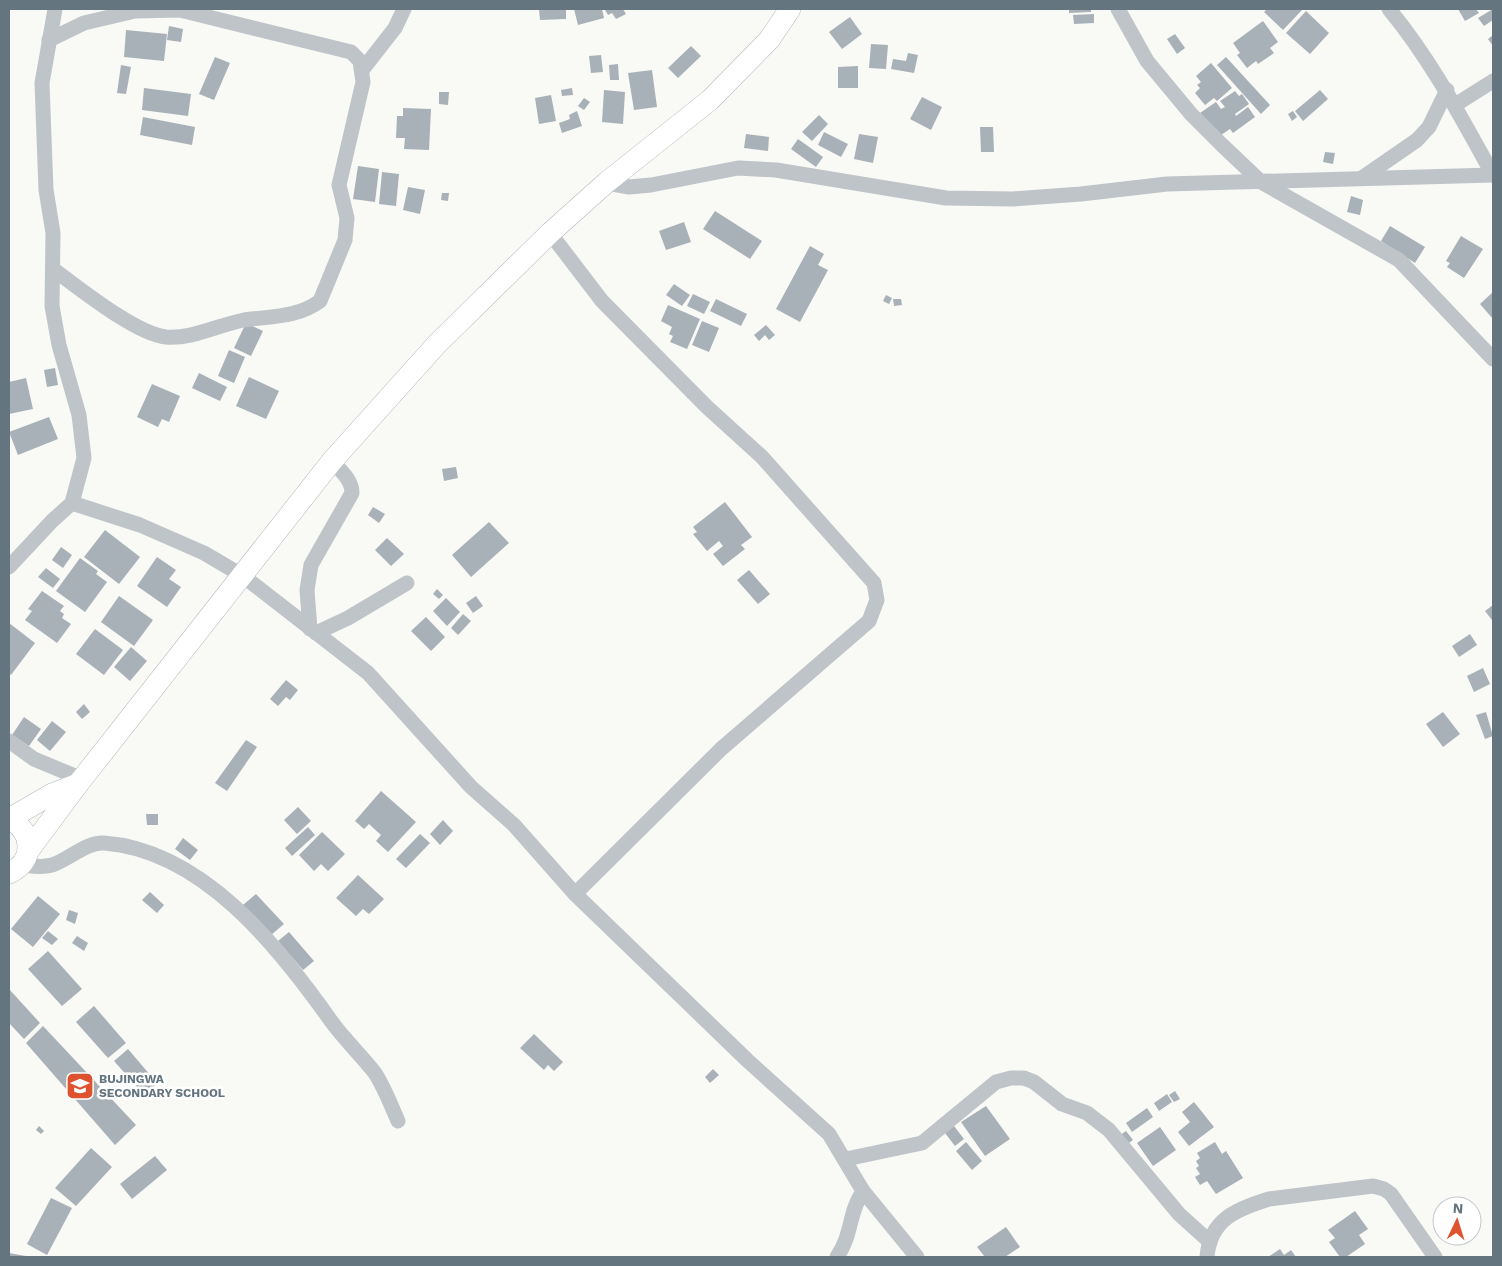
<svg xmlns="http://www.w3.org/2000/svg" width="1502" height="1266" font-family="'Work Sans',sans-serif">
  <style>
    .building { fill: #a8b1b7 }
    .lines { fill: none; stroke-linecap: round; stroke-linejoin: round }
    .secondary-casing { stroke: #b2b8bc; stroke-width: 22 }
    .minor { stroke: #bfc4c8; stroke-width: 15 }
    .secondary { stroke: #fff; stroke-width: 21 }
    .labels { text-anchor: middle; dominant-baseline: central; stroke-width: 5; stroke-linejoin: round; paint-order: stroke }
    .poi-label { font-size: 12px; font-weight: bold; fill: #647580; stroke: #fff; text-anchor: start }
  </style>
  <rect width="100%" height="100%" fill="#f9f9f6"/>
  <g class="building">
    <path d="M539,9H566V19L540,20Z"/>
    <path d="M574,9H602L604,18L578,25Z"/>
    <path d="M607,9H623L626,14L616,19L612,13L608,15L605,10Z"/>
    <path d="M1069,9H1091V12L1069,13Z"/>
    <path d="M1267,9H1301L1302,10L1283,30L1264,12Z"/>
    <path d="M1458,9H1476L1479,13L1465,21Z"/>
    <path d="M1493,9V20L1484,26L1478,18Z"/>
    <path d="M1306,11L1329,33L1310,54L1286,33Z"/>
    <path d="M1094,14V23L1074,24L1073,15Z"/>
    <path d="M850,17L862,34L842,49L829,32Z"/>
    <path d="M1263,21L1278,42L1270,48L1274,53L1258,64L1256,61L1247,68L1237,55L1240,53L1233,43Z"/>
    <path d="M169,26L183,29L181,42L167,40Z"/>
    <path d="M126,30L167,34L164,61L124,57Z"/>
    <path d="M1175,34L1185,48L1177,54L1167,39Z"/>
    <path d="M1493,35V46L1488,39Z"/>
    <path d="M871,44L888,45L886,69L869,68Z"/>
    <path d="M691,46L701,56L678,78L668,68Z"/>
    <path d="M908,53L918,55L914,73L891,69L893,59L906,61Z"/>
    <path d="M601,55L603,72L591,73L589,56Z"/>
    <path d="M215,57L230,63L214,100L199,94Z"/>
    <path d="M1226,57L1270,105L1261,114L1217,65Z"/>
    <path d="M1211,63L1232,88L1217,101L1214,98L1205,105L1195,93L1200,88L1197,85L1201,82L1196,76Z"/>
    <path d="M618,64L619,80H610L609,65Z"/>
    <path d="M121,65L131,67L126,94L117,93Z"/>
    <path d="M858,66V88H838V67Z"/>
    <path d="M652,70L657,107L634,110L628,73Z"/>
    <path d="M144,88L191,94L188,116L142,110Z"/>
    <path d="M572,88L573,95L562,96L561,90Z"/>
    <path d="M604,90L625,92L623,124L602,122Z"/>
    <path d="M1320,90L1328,99L1303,121L1295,111Z"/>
    <path d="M1235,91L1239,96L1242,94L1249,104L1235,114L1236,116L1248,107L1255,117L1233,133L1230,129L1218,137L1200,113L1216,102L1221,109L1225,107L1220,101Z"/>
    <path d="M439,92H449L448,105L439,104Z"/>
    <path d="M551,95L556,121L539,124L535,98Z"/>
    <path d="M922,97L942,107L931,130L910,119Z"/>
    <path d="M584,98L590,102L584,110L578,106Z"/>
    <path d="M403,108L431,109L429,150L404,149L405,138H396L397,116H403Z"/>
    <path d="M577,111L582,126L562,133L559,123L570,119L569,115Z"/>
    <path d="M1293,111L1297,117L1292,121L1288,114Z"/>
    <path d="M819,115L828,124L812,141L802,132Z"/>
    <path d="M143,117L195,127L192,145L140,135Z"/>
    <path d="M980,127H993L994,152H981Z"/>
    <path d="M824,132L848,144L841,157L818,145Z"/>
    <path d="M746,134L769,137L768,151L744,148Z"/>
    <path d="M859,134L878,137L873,163L854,159Z"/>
    <path d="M798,139L823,157L816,167L791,149Z"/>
    <path d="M1325,152L1335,153L1333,164L1323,162Z"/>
    <path d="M358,166L379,169L375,202L353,199Z"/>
    <path d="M382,172L399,174L396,206L379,204Z"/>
    <path d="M408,187L425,190L420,214L403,210Z"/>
    <path d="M442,193H449L448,201L441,200Z"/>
    <path d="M1351,196L1363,200L1360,215L1347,212Z"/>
    <path d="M715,211L762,241L750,259L703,229Z"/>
    <path d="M684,222L691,242L666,250L659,231Z"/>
    <path d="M1390,226L1425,247L1415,263L1381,241Z"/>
    <path d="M1461,236L1483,249L1464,278L1447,267L1450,263L1446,261Z"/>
    <path d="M810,246L824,254L818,265L828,270L800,322L776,309Z"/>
    <path d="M674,284L690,295L682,306L666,295Z"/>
    <path d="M1493,292V319L1480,304Z"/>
    <path d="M693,294L710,302L704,314L687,306Z"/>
    <path d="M886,295L892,298L889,304L883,301Z"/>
    <path d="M716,299L747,314L741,326L710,311Z"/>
    <path d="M893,299H901L902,305L894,306Z"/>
    <path d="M668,305L700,319L687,349L670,342L673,336L669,334L672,327L661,321Z"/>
    <path d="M702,321L719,328L709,352L692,345Z"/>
    <path d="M246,323L263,331L251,356L234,348Z"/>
    <path d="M766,325L775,335L769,340L765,335L759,341L754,335Z"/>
    <path d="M229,350L245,357L234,383L218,376Z"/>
    <path d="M55,368L58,385L47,387L44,370Z"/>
    <path d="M199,373L227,387L220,401L192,388Z"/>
    <path d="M249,377L279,391L266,419L236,406Z"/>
    <path d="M26,378L33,409L9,414V382Z"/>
    <path d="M152,384L180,396L169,422L162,419L158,427L137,417Z"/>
    <path d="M49,417L58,439L18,455L9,432Z"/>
    <path d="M456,467L458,478L444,481L442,469Z"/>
    <path d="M725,502L752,537L741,545L745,549L723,566L713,554L723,546L719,541L707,551L693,534L697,532L693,527Z"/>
    <path d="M373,507L385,514L379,523L368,515Z"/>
    <path d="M489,522L509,543L471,577L452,555Z"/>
    <path d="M105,530L140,557L119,584L84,557Z"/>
    <path d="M387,538L404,554L391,566L375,550Z"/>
    <path d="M61,547L72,555L63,568L52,560Z"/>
    <path d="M157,557L176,570L169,579L181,587L167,607L137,586Z"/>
    <path d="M80,558L98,571L96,574L107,582L85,612L56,591Z"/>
    <path d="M46,568L60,579L53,588L38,577Z"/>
    <path d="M749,570L770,594L758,604L737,580Z"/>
    <path d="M437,589L443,595L439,599L433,594Z"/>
    <path d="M42,591L64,606L60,611L64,614L62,618L71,624L57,643L25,620L32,611L28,609Z"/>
    <path d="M119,596L153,620L134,646L101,622Z"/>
    <path d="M476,596L483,606L473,613L466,603Z"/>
    <path d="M446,598L460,612L447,626L433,611Z"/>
    <path d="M1493,605V619L1492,620L1485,611Z"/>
    <path d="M463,614L471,621L458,635L451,628Z"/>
    <path d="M426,617L445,637L431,651L411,631Z"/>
    <path d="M9,623L35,643L11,675L9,673Z"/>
    <path d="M95,629L123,650L104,675L76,654Z"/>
    <path d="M1470,634L1477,645L1459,657L1452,646Z"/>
    <path d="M131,647L147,661L130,681L114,667Z"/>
    <path d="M1483,668L1490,684L1474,692L1467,676Z"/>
    <path d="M286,680L298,690L290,700L286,697L278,706L270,699Z"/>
    <path d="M84,704L90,712L82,719L76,712Z"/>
    <path d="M1443,712L1460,734L1443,747L1426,724Z"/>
    <path d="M1486,712L1493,736L1485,739L1476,715Z"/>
    <path d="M24,717L41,729L29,746L12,735Z"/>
    <path d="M52,721L66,732L50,751L37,740Z"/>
    <path d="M246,740L257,747L227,791L215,783Z"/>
    <path d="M381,791L416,822L388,852L376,841L381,835L369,824L364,829L355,821Z"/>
    <path d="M298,807L311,821L297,834L284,820Z"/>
    <path d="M146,814H158V825H147Z"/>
    <path d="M443,820L453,831L440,845L430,834Z"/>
    <path d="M308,827L315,835L292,856L285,848Z"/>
    <path d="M322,832L345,854L328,871L321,864L314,871L299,855Z"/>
    <path d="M420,834L430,843L406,868L396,859Z"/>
    <path d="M183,838L198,850L190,860L175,849Z"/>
    <path d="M358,875L384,899L369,914L363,909L356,916L336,898Z"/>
    <path d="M150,892L164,905L157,913L142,900Z"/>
    <path d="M256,894L284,924L271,935L243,905Z"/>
    <path d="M38,896L60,914L33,947L11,929Z"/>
    <path d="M69,910L78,913L75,924L66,920Z"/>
    <path d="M48,931L58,939L52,945L42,938Z"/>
    <path d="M289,932L314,961L303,970L278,941Z"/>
    <path d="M77,936L88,943L84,951L72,943Z"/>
    <path d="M48,951L82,989L62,1006L28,969Z"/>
    <path d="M9,989L40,1023L24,1039L9,1023Z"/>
    <path d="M94,1006L126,1043L108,1058L76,1022Z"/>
    <path d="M43,1026L136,1125L115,1145L26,1043Z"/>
    <path d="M534,1034L563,1062L554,1071L548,1065L544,1070L520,1048Z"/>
    <path d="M128,1049L157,1083L144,1095L114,1061Z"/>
    <path d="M713,1069L719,1075L710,1083L705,1077Z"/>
    <path d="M1175,1091L1180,1099L1174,1102L1169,1095Z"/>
    <path d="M1167,1094L1172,1102L1159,1111L1154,1103Z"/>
    <path d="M1194,1102L1214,1127L1189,1146L1178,1132L1190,1122L1182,1112Z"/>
    <path d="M986,1106L1010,1139L985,1156L961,1122Z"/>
    <path d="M1147,1108L1153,1117L1132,1132L1126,1123Z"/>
    <path d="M39,1126L44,1131L41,1134L36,1130Z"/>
    <path d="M954,1126L964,1139L955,1146L945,1133Z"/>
    <path d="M1160,1127L1176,1150L1153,1166L1137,1143Z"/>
    <path d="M1126,1131L1133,1140L1126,1145L1119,1136Z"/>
    <path d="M966,1142L982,1161L972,1170L956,1151Z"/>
    <path d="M1215,1142L1222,1154L1226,1151L1243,1178L1216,1194L1207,1181L1200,1185L1195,1177L1200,1174L1196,1168L1199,1166L1196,1161L1200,1158L1197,1153Z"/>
    <path d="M91,1148L112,1167L76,1206L55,1188Z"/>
    <path d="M155,1156L167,1170L132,1199L120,1184Z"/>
    <path d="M51,1198L72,1208L47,1255L27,1244Z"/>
    <path d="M1355,1211L1368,1229L1359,1235L1365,1244L1346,1257H1340L1329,1242L1335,1238L1328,1230Z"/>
    <path d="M1006,1227L1020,1247L1005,1257H985L977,1247Z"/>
    <path d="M1280,1249L1284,1255L1291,1250L1296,1257H1268Z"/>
    <path d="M9,1253L26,1256V1257H9Z"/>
  </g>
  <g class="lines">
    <defs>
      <g id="secondary">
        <path d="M9,819L52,794L78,784"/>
        <path d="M9,819C34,831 35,862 9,873"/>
        <path d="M29,850L78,784L332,461L437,344L550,233L607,182L710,100L769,40L790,9"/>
      </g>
    </defs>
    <use href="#secondary" class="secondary-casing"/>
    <g class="minor">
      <path d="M1118,9L1147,61L1191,114L1221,144L1261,182L1399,260L1493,359"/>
      <path d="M1389,9C1431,60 1461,117 1493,175"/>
      <path d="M49,40L84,23L135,11L180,10L351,52L360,61L363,82L339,185L347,218L345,240L320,301C297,318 271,316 244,320C218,325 193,339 166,337C136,334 79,288 53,269"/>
      <path d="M363,69L395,28L404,9"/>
      <path d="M1455,105L1493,81"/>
      <path d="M1362,178L1417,140L1429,127L1447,90"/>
      <path d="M607,183L629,187L651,185L738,168L776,170L946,198L1013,199L1081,194L1167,184L1493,175"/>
      <path d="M550,233L602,301L707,407L762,457L874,583L877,600L869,621L721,749L575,894"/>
      <path d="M72,503L140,525L204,553L243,576L368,673L471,787L514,825L575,894L747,1060L829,1134L863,1191L917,1257"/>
      <path d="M9,567L52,521L72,503L84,458L79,415L59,345L52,306L53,233L46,190L42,83L55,9"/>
      <path d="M310,629L307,590L311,565L352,493C352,480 341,471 332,461"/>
      <path d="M316,633L348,618L407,583"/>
      <path d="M9,741L34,759L82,779"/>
      <path d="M22,865C32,866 42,868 52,865C68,860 86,842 104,843C202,850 278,946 331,1021C344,1039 361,1055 375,1073C384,1087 391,1105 398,1121"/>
      <path d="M846,1159L922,1143L996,1082L1011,1078H1024L1034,1082L1062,1104L1087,1113L1109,1130L1179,1214L1210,1242"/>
      <path d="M837,1257C853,1233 848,1214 863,1191"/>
      <path d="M1207,1257C1210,1219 1237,1209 1269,1199L1373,1186L1384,1189L1391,1194L1435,1257"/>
    </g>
    <use href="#secondary" class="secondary"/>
  </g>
  <defs>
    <symbol id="school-square" viewBox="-11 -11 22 22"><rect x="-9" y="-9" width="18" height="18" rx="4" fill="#de5230" stroke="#fff"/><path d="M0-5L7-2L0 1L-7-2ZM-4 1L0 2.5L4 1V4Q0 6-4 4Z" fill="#fff"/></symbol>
  </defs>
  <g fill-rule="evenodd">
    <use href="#school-square" x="64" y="1070" width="32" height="32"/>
  </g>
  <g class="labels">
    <g class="poi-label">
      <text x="99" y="1079">BUJINGWA<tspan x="99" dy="14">SECONDARY SCHOOL</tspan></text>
    </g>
  </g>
  <rect width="1502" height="1266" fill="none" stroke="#647580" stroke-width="20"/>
  <g transform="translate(1457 1221) rotate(4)"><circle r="24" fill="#ffffff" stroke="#c1c8cc"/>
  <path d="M0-4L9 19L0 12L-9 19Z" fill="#de5230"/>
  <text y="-8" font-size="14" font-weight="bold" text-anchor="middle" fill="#647580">N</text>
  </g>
</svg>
